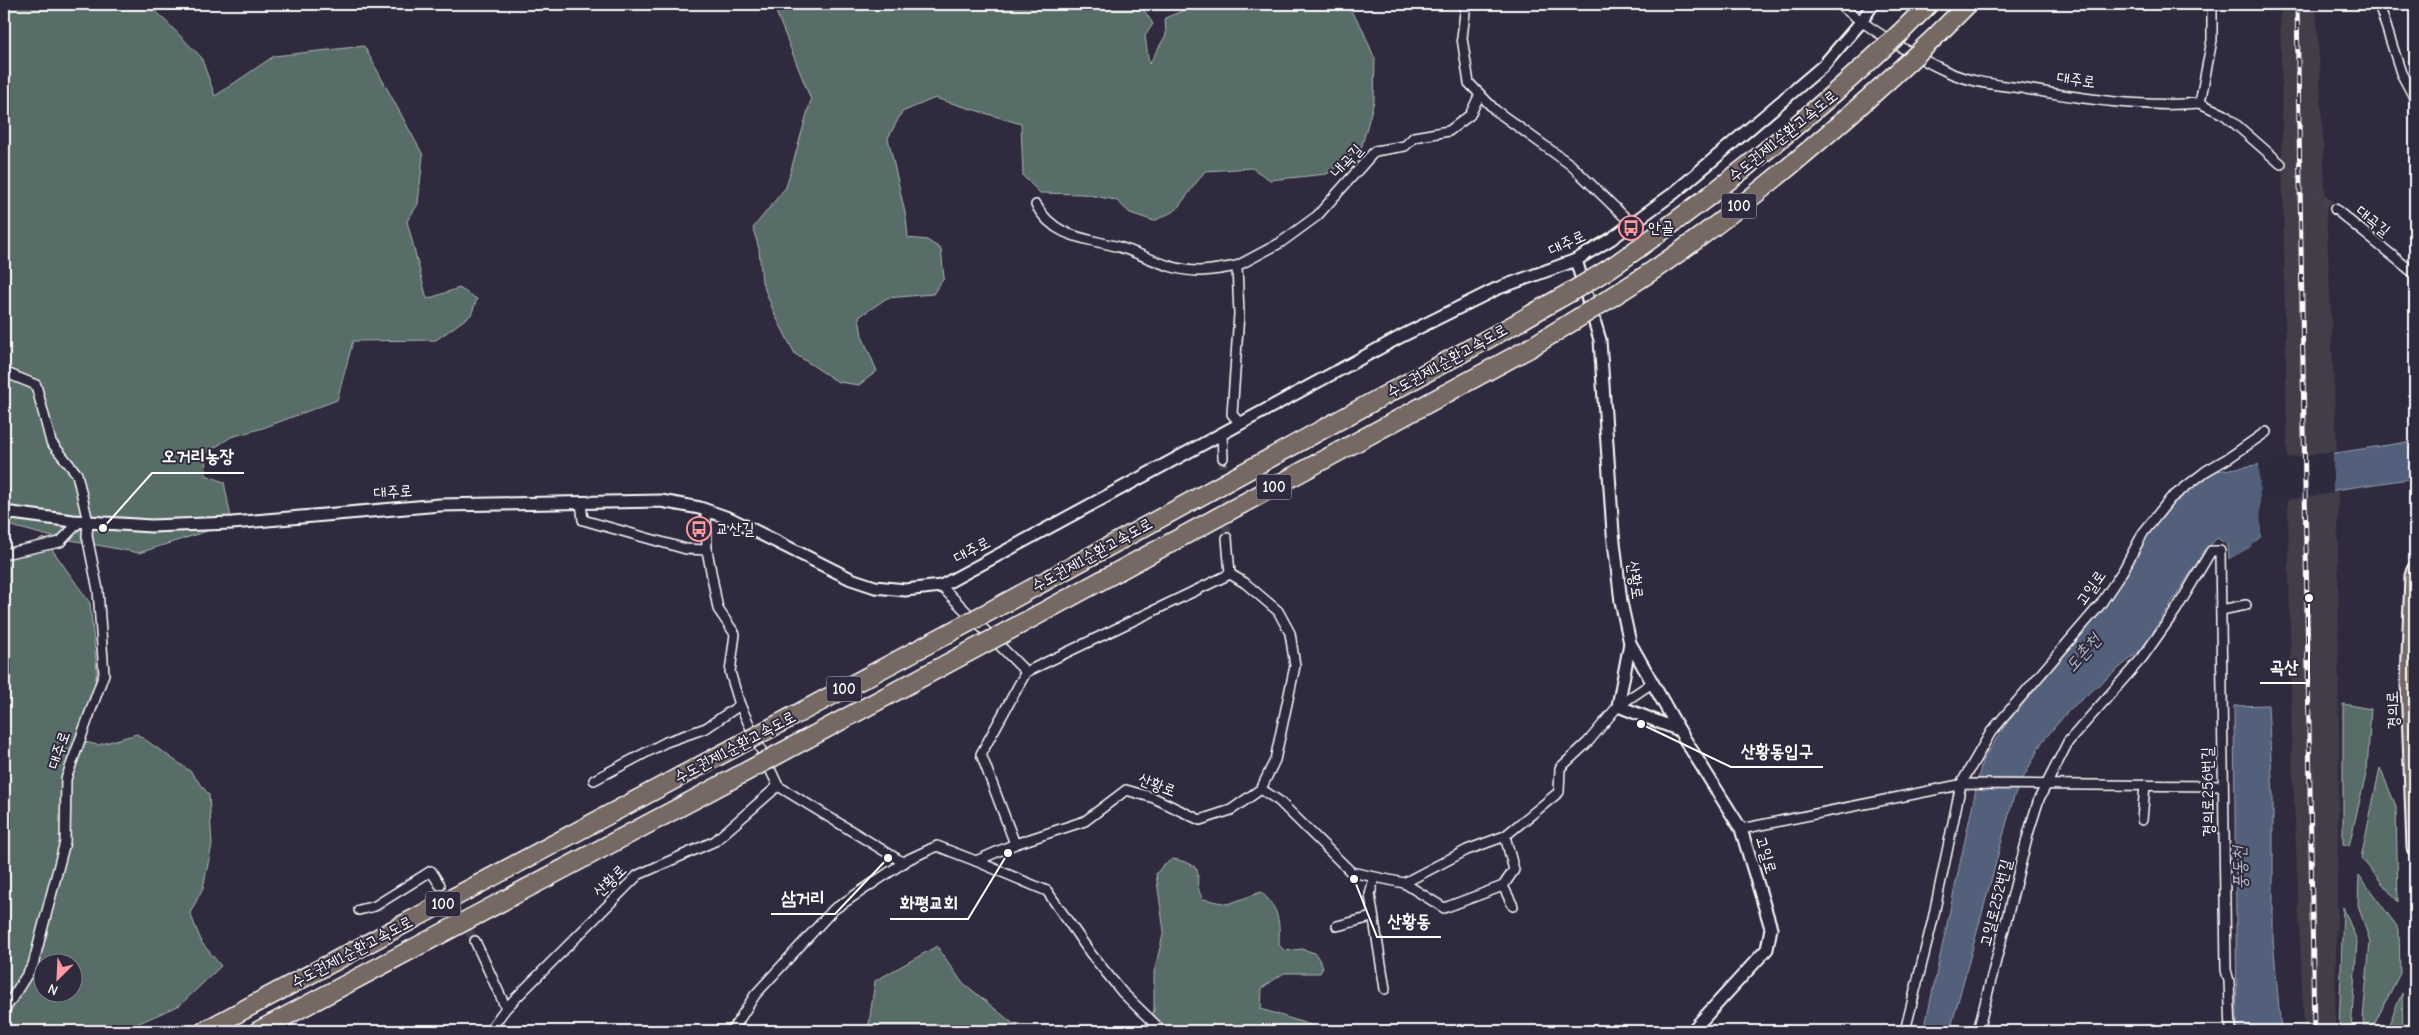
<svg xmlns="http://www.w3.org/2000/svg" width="2419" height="1035" font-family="'Comic Neue','Poor Story',sans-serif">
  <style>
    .built { fill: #433c48 }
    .green { fill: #586d68; stroke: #acb6b4; fill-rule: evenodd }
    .water { fill: #53607c; stroke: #98a0b0 }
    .pier { fill: #2f2a3d }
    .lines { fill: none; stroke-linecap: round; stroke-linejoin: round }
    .minor-tunnel { stroke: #443f50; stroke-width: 9; stroke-dasharray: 9 4.5; stroke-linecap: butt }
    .minor-casing { stroke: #fff; stroke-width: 12 }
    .tertiary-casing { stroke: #fff; stroke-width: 15 }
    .primary-casing { stroke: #fff; stroke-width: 19 }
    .motorway-casing { stroke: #fff; stroke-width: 21 }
    .minor { stroke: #2f2a3d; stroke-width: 9 }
    .tertiary { stroke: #2f2a3d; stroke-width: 11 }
    .primary { stroke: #766964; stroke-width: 15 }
    .motorway { stroke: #766964; stroke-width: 18 }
    .rail-casing { stroke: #fff; stroke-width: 5 }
    .rail { stroke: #2f2a3d; stroke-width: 3; stroke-dasharray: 9; stroke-linecap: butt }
    .motorway-bridge-casing { stroke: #fff; stroke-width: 21; stroke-linecap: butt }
    .motorway-bridge { stroke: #766964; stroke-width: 18 }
    .labels { text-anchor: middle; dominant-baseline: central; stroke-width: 4; stroke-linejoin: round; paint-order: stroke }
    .shield { fill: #2f2a3d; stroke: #c1bfc5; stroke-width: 1 }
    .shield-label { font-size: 15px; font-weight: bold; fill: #fff }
    .street-label { font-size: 16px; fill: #fff; stroke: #2f2a3d }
    .poi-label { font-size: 16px; fill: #fff; stroke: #2f2a3d; text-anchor: start }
    .water-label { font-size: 18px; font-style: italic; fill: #b2b7c4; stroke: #2f2a3d }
    .leader { fill: none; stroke: #fff; stroke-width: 2 }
    .callout-dot { fill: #fff; stroke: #2f2a3d; stroke-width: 2 }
    .callout-label { font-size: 18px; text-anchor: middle; font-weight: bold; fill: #fff; stroke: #2f2a3d; stroke-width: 4; stroke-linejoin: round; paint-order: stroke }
  </style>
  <rect width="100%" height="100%" fill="#2f2a3d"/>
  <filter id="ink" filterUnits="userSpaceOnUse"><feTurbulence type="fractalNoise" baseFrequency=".02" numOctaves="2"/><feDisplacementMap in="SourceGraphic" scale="10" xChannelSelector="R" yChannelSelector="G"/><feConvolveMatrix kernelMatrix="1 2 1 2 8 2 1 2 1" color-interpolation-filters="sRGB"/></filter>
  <g filter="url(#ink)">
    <path class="built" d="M2280,4H2316L2321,95L2338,476L2339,761L2335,1031H2304L2292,755Z"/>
    <g class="green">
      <path d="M4,4H149L201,57L215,96L274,56L364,46L423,155L418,204L407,221L427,299L459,288L477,299L471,315L436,340L353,341L337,400L263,428L231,437L205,454L206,475L224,482L232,523L139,553L49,536L4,524Z"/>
      <path d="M773,4H819L845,8L857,4H1140L1153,24L1145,36L1149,64L1166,35L1165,18L1182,11L1184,4H1346L1361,26L1375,59L1374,101L1361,149L1327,174L1270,180L1252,168L1205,171L1176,210L1154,221L1130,213L1116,200L1083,194L1040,193L1023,176L1021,124L935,98L902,112L888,138L906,217L908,238L927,240L941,249L944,278L933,294L887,298L859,317L862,336L877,371L859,385L838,382L795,354L775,315L762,282L759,249L753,228L786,187L811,100Z"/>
      <path d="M44,538L90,603L97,671L85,742L98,745L137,734L190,771L209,795L212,845L203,888L190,913L202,943L221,966L180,1005L121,1031H4V556ZM42,962H72V992H42Z"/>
      <path d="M2343,704L2371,709L2367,770L2349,846L2343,844Z"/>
      <path d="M2380,768L2396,806L2398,902L2361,858Z"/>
      <path d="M1173,859C1214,867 1188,876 1203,899L1228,904L1261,892C1279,908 1280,921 1279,945L1285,951L1302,949L1315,953L1323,966L1320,973H1284L1262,988L1261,1009L1329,1031H1147L1154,1010V972L1164,931L1156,874L1163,865Z"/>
      <path d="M2359,875L2399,929L2400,973L2371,1031H2364L2363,1018L2370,942L2358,905Z"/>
      <path d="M2343,907L2357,941L2351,1031H2339Z"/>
      <path d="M937,946L961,981L1022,1031H868L875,981Z"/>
      <path d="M2402,993L2403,1031H2386Z"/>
    </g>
    <g class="water">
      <path d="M2415,441V478L2262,501L2261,537L2249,548L2229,559L2228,545L2217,538L2204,552L2142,649L2069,710L2042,742L2014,796L1950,1031H1924L1982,761L2006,724L2075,643L2116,588L2152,527L2170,503L2193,485L2217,471Z"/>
      <path d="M2268,705L2273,795V939L2281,1031H2237L2234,706Z"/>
    </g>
    <path class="pier" d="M2333,451V493L2264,503L2263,538L2250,550L2229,561V559L2249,548L2261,537L2259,462Z"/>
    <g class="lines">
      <g class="minor-tunnel">
        <path d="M2281,164L2335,209"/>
        <path d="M1223,458L1227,538"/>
        <path d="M440,885L475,941"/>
      </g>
      <defs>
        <g id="minor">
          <path d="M1466,4L1462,38L1469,83L1495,110L1571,165L1632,224"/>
          <path d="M1839,4C1869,29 1913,56 1948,72C1972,83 2001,85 2026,89C2084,99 2142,108 2200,103"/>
          <path d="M2379,4L2401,73L2415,99"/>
          <path d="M2200,103L2225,115L2281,164"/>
          <path d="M2200,103L2212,40V4"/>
          <path d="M1036,205C1055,239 1087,238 1119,247C1146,255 1169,271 1199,271C1211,271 1225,268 1237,266L1239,314L1232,414L1240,424"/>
          <path d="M2335,209L2415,274"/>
          <path d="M1237,266L1280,243L1317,216L1375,151L1405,146L1414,137L1449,131L1470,115L1480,94"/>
          <path d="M4,372L36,385L51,442L77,474L88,522L87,536L98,590L104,674L66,779L65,842L33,965L4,1011"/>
          <path d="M1222,434L1223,458"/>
          <path d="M581,502L583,520L686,549L707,550"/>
          <path d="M706,510L707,550L718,609L735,634L730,672L740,705L778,786L904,863"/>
          <path d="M1227,538L1230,574"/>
          <path d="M4,554L60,542L79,522"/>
          <path d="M941,586L1026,672L1230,574"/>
          <path d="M2221,610L2246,605"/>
          <path d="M594,780L666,742L706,728L740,705"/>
          <path d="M1261,789L1279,801L1351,872L1404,883L1467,850L1505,836L1559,792L1560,768L1588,742L1618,706L1652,683"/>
          <path d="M2142,820L2145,785"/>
          <path d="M1741,829L1964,784L2223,786"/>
          <path d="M1015,844L981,754L1026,672"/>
          <path d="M976,861L1047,891L1091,954L1122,992L1162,1031"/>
          <path d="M1374,877L1370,895L1385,989"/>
          <path d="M1404,883L1444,908L1503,886L1514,870L1505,836"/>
          <path d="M1503,886L1513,906"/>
          <path d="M359,910L375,906L431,871L440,885"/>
          <path d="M1337,926L1372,917"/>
          <path d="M475,941L506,1008"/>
          <path d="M489,1031L506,1008L638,875L715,841L778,786"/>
          <path d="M732,1031L755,995L833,910L909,859L937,846L976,861L1015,844L1085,821L1126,790L1154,798L1200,820L1231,810L1261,789L1275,760L1295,666L1290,633L1278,611L1245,583L1230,574"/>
          <path d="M1905,1031L1933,919L1961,784L1991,732L2100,605L2124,569L2143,533L2170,499L2206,471L2230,457L2266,432"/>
          <path d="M1978,1031L2029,831L2039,799L2068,742L2142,658L2176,610L2211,551H2220L2226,970L2229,981L2231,1031"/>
        </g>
        <g id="tertiary">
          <path d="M1576,260L1600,340L1613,533L1621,602L1630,643L1679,730L1741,829L1771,928L1767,949L1692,1031"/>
          <path d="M4,512L73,521L151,526L232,523L440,505L661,501L700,508L731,519L851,579L875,587L905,590L941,586L1402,336L1496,289L1576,260L1611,239L1674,193L1823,66L1861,22L1873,4"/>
          <path d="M1630,643L1618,706L1679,730"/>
        </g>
        <path id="primary" d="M2415,570L2413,576L2409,682L2415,848"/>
        <g id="motorway">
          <path d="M1901,32L1929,4"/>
          <path d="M1933,39L1968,4"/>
          <path d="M1007,602L1515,324"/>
          <path d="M1019,625L1528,349"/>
          <path d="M204,1031L681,776"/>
          <path d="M258,1031L695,799"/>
        </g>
      </defs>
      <use href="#minor" class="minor-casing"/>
      <use href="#tertiary" class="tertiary-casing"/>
      <use href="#primary" class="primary-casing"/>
      <use href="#motorway" class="motorway-casing"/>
      <use href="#minor" class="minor"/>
      <use href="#tertiary" class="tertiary"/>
      <use href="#primary" class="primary"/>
      <use href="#motorway" class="motorway"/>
      <defs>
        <path id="rail" d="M2297,4L2314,1031"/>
      </defs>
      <use href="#rail" class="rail-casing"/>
      <use href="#rail" class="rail"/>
      <defs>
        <g id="motorway-bridge">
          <path d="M1515,324C1548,304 1584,286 1616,264C1717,194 1812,116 1901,32"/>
          <path d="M1528,349C1584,314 1641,281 1693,242C1778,180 1856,111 1933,39"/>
          <path d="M681,776L1007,602"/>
          <path d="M695,799L1019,625"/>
        </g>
      </defs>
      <use href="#motorway-bridge" class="motorway-bridge-casing"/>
      <use href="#motorway-bridge" class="motorway-bridge"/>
    </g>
  </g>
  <defs>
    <symbol id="bus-ring" viewBox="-11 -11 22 22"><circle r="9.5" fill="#2f2a3d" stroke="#ff9aa2" stroke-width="1.5"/><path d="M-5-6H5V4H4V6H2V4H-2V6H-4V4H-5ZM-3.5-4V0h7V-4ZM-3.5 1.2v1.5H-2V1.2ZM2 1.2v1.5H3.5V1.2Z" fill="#ff9aa2"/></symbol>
  </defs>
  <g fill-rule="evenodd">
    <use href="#bus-ring" x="1617" y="214" width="28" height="28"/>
    <use href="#bus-ring" x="685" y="515" width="28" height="28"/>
  </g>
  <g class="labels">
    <g class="shield">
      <rect x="1721.5" y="193.5" width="35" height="25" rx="4"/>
      <rect x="1256.5" y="474.5" width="35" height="25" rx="4"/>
      <rect x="826.5" y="676.5" width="35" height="25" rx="4"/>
      <rect x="425.5" y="891.5" width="35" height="25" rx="4"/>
    </g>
    <g class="shield-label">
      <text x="1739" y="206">100</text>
      <text x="1274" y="487">100</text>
      <text x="844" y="689">100</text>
      <text x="443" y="904">100</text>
    </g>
    <g class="street-label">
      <text transform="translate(2076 80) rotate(8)">대주로</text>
      <text transform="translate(1783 136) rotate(-39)">수도권제1순환고속도로</text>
      <text transform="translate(1347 161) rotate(-48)">내곡길</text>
      <text transform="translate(2373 221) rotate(39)">대곡길</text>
      <text transform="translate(1567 243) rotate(-25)">대주로</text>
      <text transform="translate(1447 361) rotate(-29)">수도권제1순환고속도로</text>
      <text transform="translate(393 492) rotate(-4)">대주로</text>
      <text transform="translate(972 550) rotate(-28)">대주로</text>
      <text transform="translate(1092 555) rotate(-29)">수도권제1순환고속도로</text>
      <text transform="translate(1635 580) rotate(82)">산황로</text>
      <text transform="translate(2091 588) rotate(-55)">고일로</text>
      <text transform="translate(2393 710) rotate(-92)">경의로</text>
      <text transform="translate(735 747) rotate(-28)">수도권제1순환고속도로</text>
      <text transform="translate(59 750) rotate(-71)">대주로</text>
      <text transform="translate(1157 785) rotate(20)">산황로</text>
      <text transform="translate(2208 792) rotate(-91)">경의로256번길</text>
      <text transform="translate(1766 855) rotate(73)">고일로</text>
      <text transform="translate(610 881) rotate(-44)">산황로</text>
      <text transform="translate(1996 903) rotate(-76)">고일로252번길</text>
      <text transform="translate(352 952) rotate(-28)">수도권제1순환고속도로</text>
    </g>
    <g class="poi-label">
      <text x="1648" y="228">안골</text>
      <text x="716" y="529">교산길</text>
    </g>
    <g class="water-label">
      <text transform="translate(2083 653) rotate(-49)">도촌천</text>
      <text transform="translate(2240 868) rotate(-92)">풍동천</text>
    </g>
  </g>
  <path class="leader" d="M103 528L152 473H244M2309 598L2309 683H2260M1641 724L1731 767H1823M888 858L835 914H771M1008 853L968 919H890M1354 879L1377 937H1441"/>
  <g class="callout-dot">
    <circle cx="103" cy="528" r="5"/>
    <circle cx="2309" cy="598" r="5"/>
    <circle cx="1641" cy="724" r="5"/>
    <circle cx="888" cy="858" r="5"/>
    <circle cx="1008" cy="853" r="5"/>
    <circle cx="1354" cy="879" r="5"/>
  </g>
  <g class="callout-label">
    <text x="198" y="462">오거리농장</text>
    <text x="2284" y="673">곡산</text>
    <text x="1777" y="757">산황동입구</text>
    <text x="803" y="904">삼거리</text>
    <text x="929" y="909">화평교회</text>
    <text x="1409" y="927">산황동</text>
  </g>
  <rect width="2419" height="1035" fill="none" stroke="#2f2a3d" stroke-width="20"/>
  <rect x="10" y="10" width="2399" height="1015" fill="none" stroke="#fff" stroke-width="2" filter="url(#ink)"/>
  <g transform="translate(58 978) rotate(204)"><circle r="24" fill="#2f2a3d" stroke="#827f8b"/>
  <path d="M0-4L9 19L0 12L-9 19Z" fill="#ff9aa2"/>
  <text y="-8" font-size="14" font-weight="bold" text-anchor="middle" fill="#ffffff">N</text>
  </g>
</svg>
